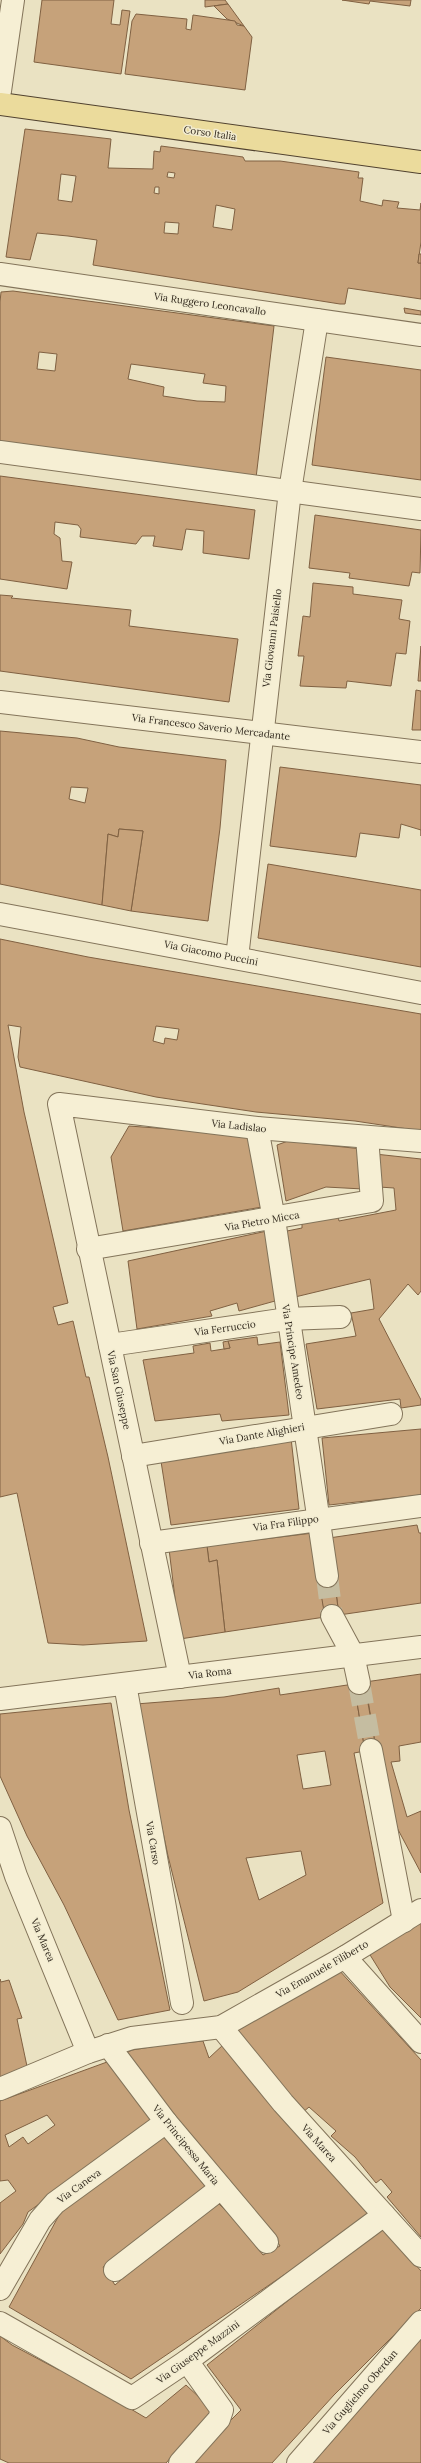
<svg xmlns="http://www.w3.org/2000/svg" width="421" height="2463" font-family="Lora,serif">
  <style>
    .building { fill: #c6a27a; stroke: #806142; fill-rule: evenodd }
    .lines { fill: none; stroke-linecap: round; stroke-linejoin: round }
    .minor-tunnel { stroke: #c5bda1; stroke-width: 22; stroke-dasharray: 22 11; stroke-linecap: butt }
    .minor-casing { stroke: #83745a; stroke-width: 24 }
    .major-casing { stroke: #51422f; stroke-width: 24 }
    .minor { stroke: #f6efd4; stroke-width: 22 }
    .major { stroke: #ebdb9c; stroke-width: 22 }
    .labels { text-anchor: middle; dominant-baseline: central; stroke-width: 3; stroke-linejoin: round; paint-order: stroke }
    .street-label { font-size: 10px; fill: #332a1e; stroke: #f2ecd1 }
  </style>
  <rect width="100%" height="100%" fill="#eae2c2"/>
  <g class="building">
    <path d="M42,0H114L111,24L120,25L122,10L130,11L121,74L34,62Z"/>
    <path d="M205,0H225L228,4L205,7Z"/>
    <path d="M342,0H411L410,6L370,1L369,4Z"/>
    <path d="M228,4L244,26L227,19L214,6Z"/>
    <path d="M136,14L187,19L186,29L191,30L193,15L235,21L237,25L244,26L252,37L245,90L125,74L132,21Z"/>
    <path d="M25,129L111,139L108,168L153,169L154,151L160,152L161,146L243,157L245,161H280L359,172L358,178H363L360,201L382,206L383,200L399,202L397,208L420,210L421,203V242L418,263H421V299L348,288L345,304H340L93,265L97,240L68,236L37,233L30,260L6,257ZM168,172L175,173L174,178L167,177ZM61,174L76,176L72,202L58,200ZM155,187H159V194L154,193ZM216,205L235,209L232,230L213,227ZM165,222L179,223L178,234L164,233Z"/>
    <path d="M419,254H421V263H418Z"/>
    <path d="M13,291L274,326L256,478L0,444V302L1,292ZM39,352L57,354L55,371L37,369ZM131,364L205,374L203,383L226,386L225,402L197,401L163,396L164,387L128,379Z"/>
    <path d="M404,308L421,311V315L405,313Z"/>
    <path d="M326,357L421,370V480L312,465Z"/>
    <path d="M0,476L255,510L249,559L203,553L204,531L186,529L182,550L153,546L155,536H142L136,544L80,537L81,529L78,525L55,522L54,534L60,538L62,561L72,562L67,589L0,579Z"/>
    <path d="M315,515L421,530L420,573L412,572L409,586L349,578L350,573L309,568Z"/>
    <path d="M313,583L353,587V594L402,600L399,619L410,621L406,654L396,653L391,686L347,681L346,688L300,686L304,656H298L303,616L310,617Z"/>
    <path d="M0,595L13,596L11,598L131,610L129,626L238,639L229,702L0,671Z"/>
    <path d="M421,646V681H418Z"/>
    <path d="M416,690L421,691V730H412Z"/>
    <path d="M0,731L77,738L119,747L226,760L220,828L208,921L131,911L143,831L119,829L118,837L108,834L102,905L0,884ZM71,787L88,788L85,803L69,799Z"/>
    <path d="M280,767L421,785V836V830L401,824L399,838L360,833L356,857L270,846Z"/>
    <path d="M119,829L143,831L131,911L102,905L108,834L118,837Z"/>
    <path d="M268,864L421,890V967L258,938Z"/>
    <path d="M0,939L88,957L421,1014V1131L355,1121L256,1112L156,1097L20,1067L18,1057L21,1027L8,1025L24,1112L68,1303L53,1307L58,1325L73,1321L86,1377H89L108,1457L147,1641L83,1645L48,1643L17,1493L0,1497ZM156,1026L179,1029L177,1040L165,1038L164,1044L153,1041Z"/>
    <path d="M129,1126L251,1135L262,1207L123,1231L111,1157Z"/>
    <path d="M288,1141L362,1149L363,1189L326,1187L286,1201L277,1145Z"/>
    <path d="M375,1154L421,1159V1291L418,1295L408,1284L379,1319L421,1400V1405L401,1408L400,1399L317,1409L306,1344L356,1336L351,1313L374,1309L371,1285L370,1279L295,1297L287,1231L302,1228V1223L338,1216L339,1221L396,1210L394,1188L379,1187Z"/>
    <path d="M267,1231L275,1301L239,1311L237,1303L210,1311L212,1316L137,1329L128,1261Z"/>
    <path d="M257,1337L258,1345L280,1342L289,1415L222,1421L220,1414L155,1421L143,1360L194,1353L193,1346L210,1343L211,1351L230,1348L228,1341Z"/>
    <path d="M228,1341L230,1348L224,1349L223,1342Z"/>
    <path d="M421,1429V1495L329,1505L322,1438Z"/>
    <path d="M291,1438L299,1509L171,1525L160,1455Z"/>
    <path d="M417,1525L419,1533H421V1603L339,1615L329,1538Z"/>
    <path d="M313,1533L325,1617L225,1632L217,1560L209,1562L207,1546Z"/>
    <path d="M207,1546L209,1562L217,1560L225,1632L180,1639L169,1549Z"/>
    <path d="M333,1571L339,1615L325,1617L319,1582Z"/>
    <path d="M421,1674V1742L399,1746L400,1761L391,1762L407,1817L421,1811V1873L394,1822L376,1749L365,1682Z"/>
    <path d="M354,1684L365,1751L354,1753L383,1903L238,1992L204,2001L168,1856L136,1704L224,1697L279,1688L280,1695ZM325,1751L331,1785L303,1789L297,1755ZM301,1851L306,1875L259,1900L246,1858Z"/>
    <path d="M354,1684L365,1686L376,1749L365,1751Z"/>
    <path d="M111,1703L129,1810L170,2010L118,2020L64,1905L27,1836L0,1776V1714Z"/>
    <path d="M421,1923V2018L390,1987L367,1950L403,1934Z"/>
    <path d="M338,1969L421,2060V2237L387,2197L392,2192L381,2179L376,2183L355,2157L331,2136L336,2131L309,2107L302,2113L237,2031Z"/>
    <path d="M0,1979L1,1982L9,1980L22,2018L17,2019L28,2071L0,2080Z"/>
    <path d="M203,2041L209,2058L224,2044L372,2215L131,2379L9,2307L63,2208L164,2132L207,2189L103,2267L115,2285L164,2243L197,2221L217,2202L235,2220L263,2255L280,2246L269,2228L190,2135L126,2053L132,2050L163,2045Z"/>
    <path d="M107,2062L155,2121L28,2212L23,2224L0,2254V2203L16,2191L8,2180L0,2181V2101ZM47,2115L55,2125L28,2144L23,2137L9,2147L5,2135Z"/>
    <path d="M382,2226L421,2271V2308L334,2395L272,2463H188L241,2410L207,2365Z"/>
    <path d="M0,2336L12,2345L59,2370L60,2367L146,2418L186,2385L213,2410L166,2463H9L0,2459Z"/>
    <path d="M421,2336V2463H313L387,2378Z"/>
  </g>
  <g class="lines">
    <g class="minor-tunnel">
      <path d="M327,1576L332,1616"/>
      <path d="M359,1683L371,1750"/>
    </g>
    <defs>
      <g id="minor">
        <path d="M0,91L13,0"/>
        <path d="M0,274L421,335"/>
        <path d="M0,452L421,509"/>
        <path d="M0,702L421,752"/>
        <path d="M0,914L421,993"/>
        <path d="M237,958L290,491L317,320"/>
        <path d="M257,1128L274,1219L327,1576"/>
        <path d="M88,1249L372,1201L367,1137"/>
        <path d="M110,1345L287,1319L340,1317"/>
        <path d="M133,1456L391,1414"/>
        <path d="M151,1543L421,1506"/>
        <path d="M332,1616L353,1655L359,1683"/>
        <path d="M180,1677L59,1104L257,1128L421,1141"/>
        <path d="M125,1684L182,2003"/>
        <path d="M0,1699L421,1647"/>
        <path d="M371,1750L404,1921"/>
        <path d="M0,1828L16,1876L88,2052"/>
        <path d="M345,1957L421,2042"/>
        <path d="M221,2027L283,2103L421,2256"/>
        <path d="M108,2045L166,2122L267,2242"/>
        <path d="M0,2089L88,2052L132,2038L221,2027L345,1957L421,1910"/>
        <path d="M115,2270L221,2188"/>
        <path d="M0,2289L40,2220L55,2203L166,2122"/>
        <path d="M0,2323L132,2398L187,2361L384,2215"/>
        <path d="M180,2463L219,2419L222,2410L187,2361"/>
        <path d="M298,2463L421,2322"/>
      </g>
      <path id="major" d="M0,104L421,162"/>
    </defs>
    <use href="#minor" class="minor-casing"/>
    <use href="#major" class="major-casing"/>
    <use href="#minor" class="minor"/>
    <use href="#major" class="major"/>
  </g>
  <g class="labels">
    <g class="street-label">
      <text transform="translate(210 133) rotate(8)">Corso Italia</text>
      <text transform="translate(210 304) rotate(8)">Via Ruggero Leoncavallo</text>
      <text transform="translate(272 638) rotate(-83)">Via Giovanni Paisiello</text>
      <text transform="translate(211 727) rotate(7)">Via Francesco Saverio Mercadante</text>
      <text transform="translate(211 953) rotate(11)">Via Giacomo Puccini</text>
      <text transform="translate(239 1126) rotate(6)">Via Ladislao</text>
      <text transform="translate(262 1221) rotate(-10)">Via Pietro Micca</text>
      <text transform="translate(225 1328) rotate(-8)">Via Ferruccio</text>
      <text transform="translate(293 1352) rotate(81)">Via Principe Amedeo</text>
      <text transform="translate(119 1390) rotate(78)">Via San Giuseppe</text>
      <text transform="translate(262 1434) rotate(-10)">Via Dante Alighieri</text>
      <text transform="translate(286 1523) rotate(-8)">Via Fra Filippo</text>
      <text transform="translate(210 1673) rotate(-7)">Via Roma</text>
      <text transform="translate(153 1843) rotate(80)">Via Carso</text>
      <text transform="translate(43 1940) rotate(67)">Via Marea</text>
      <text transform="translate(322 1969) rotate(-30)">Via Emanuele Filiberto</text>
      <text transform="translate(319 2143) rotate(48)">Via Marea</text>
      <text transform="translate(186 2145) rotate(51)">Via Principessa Maria</text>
      <text transform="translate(79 2186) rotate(-36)">Via Caneva</text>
      <text transform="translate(198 2352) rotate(-36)">Via Giuseppe Mazzini</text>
      <text transform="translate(360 2392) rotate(-49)">Via Guglielmo Oberdan</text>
    </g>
  </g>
</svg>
